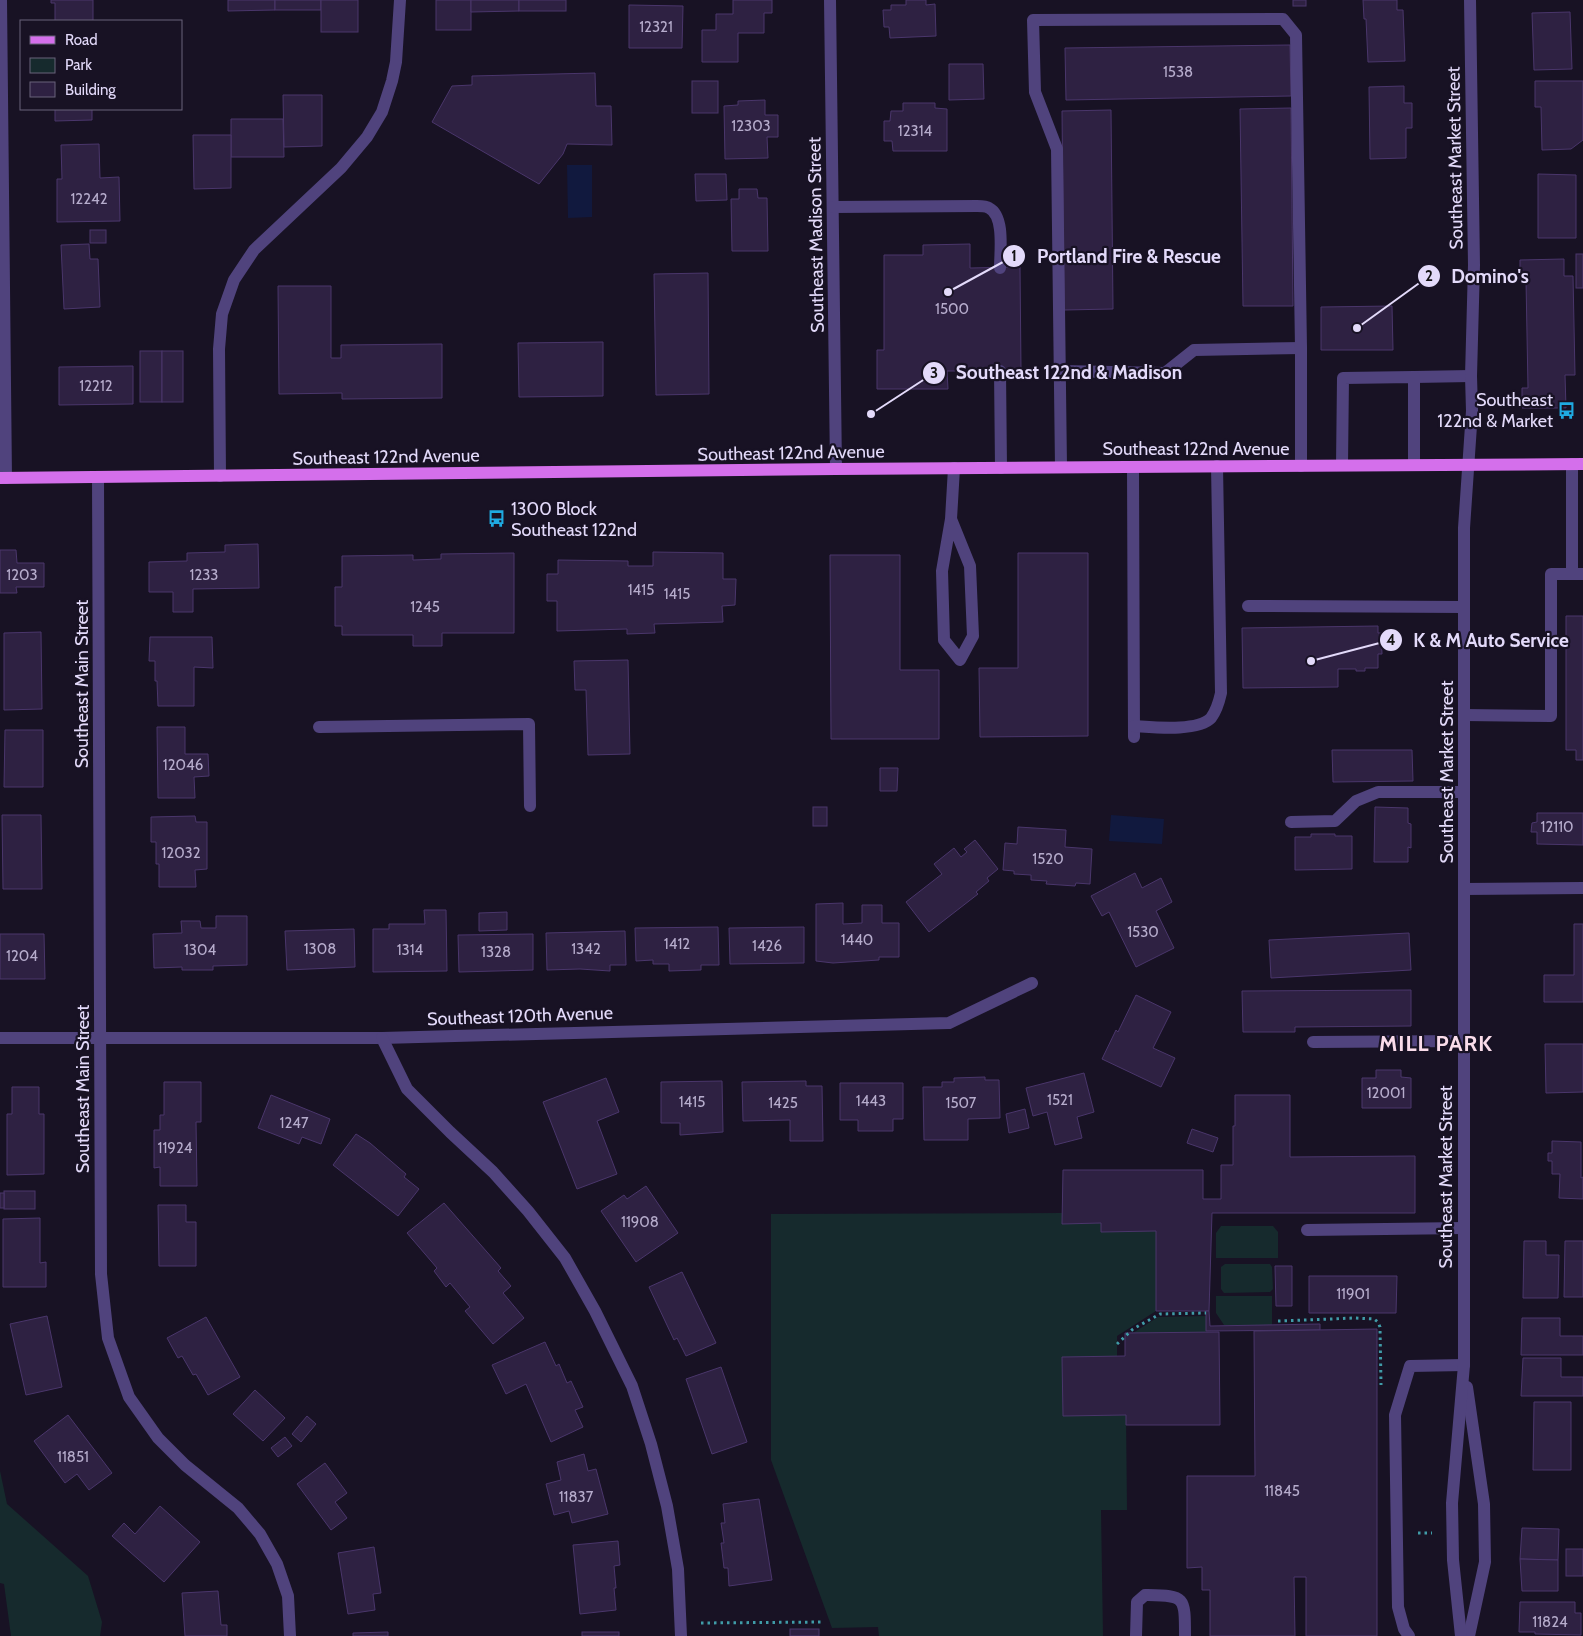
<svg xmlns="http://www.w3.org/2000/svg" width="1583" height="1636" font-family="Cabin,sans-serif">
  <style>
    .green { fill: #162a2d }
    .water { fill: #11193e }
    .building { fill: #2e2142; stroke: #4a366b }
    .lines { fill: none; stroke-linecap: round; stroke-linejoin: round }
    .path { stroke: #409ca8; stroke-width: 3; stroke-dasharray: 2.5 4; stroke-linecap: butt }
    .minor { stroke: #50437d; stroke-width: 12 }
    .major { stroke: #d46feb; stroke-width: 12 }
    .labels { text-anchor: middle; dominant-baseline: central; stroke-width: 4.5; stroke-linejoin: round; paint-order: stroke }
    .number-label { font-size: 15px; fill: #b6accc }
    .street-label { font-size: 18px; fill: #e3dafa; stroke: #181224 }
    .poi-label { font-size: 18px; fill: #e3dafa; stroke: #181224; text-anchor: end }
    .district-label { font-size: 22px; font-weight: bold; letter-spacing: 1px; fill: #fadcea; stroke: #181224 }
    .leader { fill: none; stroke: #e3dafa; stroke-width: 2 }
    .callout-dot { fill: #e3dafa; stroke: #181224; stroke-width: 2 }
    .mark-label { font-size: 15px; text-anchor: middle; font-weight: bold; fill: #111 }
    .callout-label { font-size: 19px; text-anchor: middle; font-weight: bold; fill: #e3dafa; stroke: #181224; stroke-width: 4.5; stroke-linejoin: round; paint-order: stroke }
  </style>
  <rect width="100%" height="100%" fill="#181224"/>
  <g class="green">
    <path d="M1062,1213V1224L1101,1223L1102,1232L1156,1231V1311L1117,1336V1356L1062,1358L1063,1416L1126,1415L1127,1510H1101L1103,1636H879L878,1627L832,1628L771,1460V1214Z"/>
    <path d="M1221,1226H1273L1278,1232V1258H1216V1233Z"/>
    <path d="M1225,1264H1270L1272,1267L1273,1289L1270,1292L1224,1293L1221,1289V1267Z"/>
    <path d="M1216,1296H1272V1325H1224L1216,1313Z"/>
    <path d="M1206,1316V1332L1133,1333L1158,1317Z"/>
    <path d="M0,1471L7,1504L88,1576L102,1622L100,1636H11L4,1584L0,1583Z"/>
  </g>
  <g class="water">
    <path d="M567,165H592V217L568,218Z"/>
    <path d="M1111,815L1164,819L1162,844L1109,841Z"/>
  </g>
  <g class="building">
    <path d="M51,0H93V21H55V3H51Z"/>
    <path d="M228,0H275V10L228,11Z"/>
    <rect x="275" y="0" width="46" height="10"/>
    <rect x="321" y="0" width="37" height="32"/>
    <rect x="436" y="0" width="35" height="30"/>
    <path d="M471,0H519V11L471,12Z"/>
    <rect x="519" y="0" width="47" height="11"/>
    <path d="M733,0H772V13H764V33H738V62H702V30H716V14H733Z"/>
    <path d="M906,0H926V5L935,4L936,36L890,38L889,27H884L883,10H891V5H906Z"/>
    <rect x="1293" y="0" width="13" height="6"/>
    <path d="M1363,0H1397V10H1403L1405,61L1368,62L1366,19H1364Z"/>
    <path d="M629,5L683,6L682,48H629Z"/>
    <path d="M1570,12L1572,69L1534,70L1532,13Z"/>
    <path d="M1290,45L1291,96L1066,100L1065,48Z"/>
    <path d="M949,64H983L984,99L949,100Z"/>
    <path d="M595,73L596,106H611L612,145L567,144L563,154L539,184L432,122L452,86L472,85V76Z"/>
    <rect x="692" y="81" width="26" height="32"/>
    <path d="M1535,81H1583V140L1571,149L1542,150L1541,107H1535Z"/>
    <path d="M1404,86V103H1412V128H1406V158L1370,159L1369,87Z"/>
    <path d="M283,95H322V146L284,147Z"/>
    <path d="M765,100V115H778V137H767L768,158L725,159L724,106L738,105V101Z"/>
    <path d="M903,103H935V108L947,109V151H893L892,141H884V121H890L891,111H903Z"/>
    <path d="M1291,108L1293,306H1243L1240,109Z"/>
    <path d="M55,109H92V120L55,121Z"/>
    <path d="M1111,110L1113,309L1064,310L1062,111Z"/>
    <path d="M231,119H283L284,157H231Z"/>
    <path d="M193,135H231V188L194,189Z"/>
    <path d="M99,144L100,178L119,177L120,221L57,222V179H62L61,145Z"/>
    <path d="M695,174H726L727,200L696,201Z"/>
    <path d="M1538,174L1576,175V238H1538Z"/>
    <path d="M739,189H757L758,198H767L768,251H732L731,199H739Z"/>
    <rect x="90" y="230" width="16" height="13"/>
    <path d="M89,244L90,259H98L100,307L64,309L61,245Z"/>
    <path d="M970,244V268L1020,267L1021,371H947L948,389H877V350H884V255H923V245Z"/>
    <rect x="1576" y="254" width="7" height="34"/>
    <path d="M1564,259V276H1573L1575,375H1565L1566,408H1522V388H1528L1526,280H1520V260Z"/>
    <path d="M708,273L709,394L656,395L654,274Z"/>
    <path d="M278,286H331V358H341V345L442,344V398L342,399V393L279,394Z"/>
    <path d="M1392,306L1393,350H1321V307Z"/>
    <path d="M603,342V396L519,397L518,343Z"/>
    <rect x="140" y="351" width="22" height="51"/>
    <rect x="162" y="351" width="21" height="51"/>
    <path d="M133,366V404L59,405V367Z"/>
    <path d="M258,544L259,588L193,589V612H173V592H149V562L187,561V553L225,552V545Z"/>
    <path d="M0,550H16L17,563H44V587H16L17,593H0Z"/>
    <path d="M653,552L723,553V579H736L735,605L722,606L723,622L654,624L655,633L627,634V629L557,631V601H547V574H558V560L628,561V566H653Z"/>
    <path d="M514,553V633H442V646H413V635H342V626H335V587H342V556L413,555V560L441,559V554Z"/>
    <path d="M1018,553H1088V736L980,737L979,668H1018Z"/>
    <path d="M830,555H900V670H939V739H831Z"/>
    <path d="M1566,616H1583V760H1576V750H1566Z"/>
    <path d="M1378,626V633H1381L1382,654H1378V668H1365V671H1356V669H1338V687L1243,688L1242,628Z"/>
    <path d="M41,632L42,709L4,710V633Z"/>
    <path d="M150,637H212L213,668L194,667V706H158L157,681H155V661H149Z"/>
    <path d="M628,660L630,754L588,755L586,690H575L574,661Z"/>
    <path d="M157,727H185V754H208L209,776L194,777L195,798H158Z"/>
    <path d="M5,730H43V787H4Z"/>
    <path d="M1332,750H1412L1413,781L1333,782Z"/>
    <path d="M880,768H898L897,791H880Z"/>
    <rect x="813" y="807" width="14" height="19"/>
    <path d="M1375,807L1408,808V823L1411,824V848L1408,847V862H1374Z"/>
    <path d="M1537,813H1583V845L1537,844V832H1531L1532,823L1537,822Z"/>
    <path d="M2,815H41L42,889H3Z"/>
    <path d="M195,816L196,822H207V869L195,870L196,887H159V864H156V842H151V817Z"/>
    <path d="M1018,827L1066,830L1065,847L1092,849L1090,884L1076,883L1075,886L1046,884L1047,881L1031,880V875L1014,874V871L1003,870L1005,843L1017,844Z"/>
    <path d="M1311,834H1335V836H1352V869L1295,870V837H1311Z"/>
    <path d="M975,840L998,869L987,878L989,881L976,892L978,894L929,932L906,902L942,874L934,864L954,848L961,857L967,852L964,849Z"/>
    <path d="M1135,873L1142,888L1161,878L1172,902L1156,911L1174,948L1136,967L1109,912L1102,916L1091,896Z"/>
    <path d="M843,903V924L862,923V905H882V923H899V957H879V960L833,963L816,961V904Z"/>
    <path d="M424,910H446L447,971L373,972V929H389V924H425Z"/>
    <path d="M507,912V930L479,931V913Z"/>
    <path d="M216,916H247V965L213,966V970H182V967L154,968L153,934L182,933L181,921H200L201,928H216Z"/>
    <path d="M1574,924H1583V1002H1544V975H1574Z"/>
    <path d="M718,927L719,965H701V970L669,971V964H653V960L636,961L635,928Z"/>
    <path d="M804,927V963L730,964L729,928Z"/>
    <path d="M354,929L355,967L287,970L285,931Z"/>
    <path d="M625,931L626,965H610V971L580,969L547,970L546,933Z"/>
    <path d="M1409,933L1411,970L1271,978L1269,940Z"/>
    <path d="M0,934H44L45,979H0Z"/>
    <path d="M533,934V970L459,972L458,935Z"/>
    <path d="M1411,990V1026L1295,1027V1032H1243L1242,991Z"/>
    <path d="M1136,995L1171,1012L1153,1048L1175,1058L1161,1087L1102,1059L1116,1030L1118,1032Z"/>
    <path d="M1545,1044H1583V1092L1546,1093Z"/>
    <path d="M1376,1070H1401V1077L1411,1078V1108H1362V1078H1376Z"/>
    <path d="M1084,1073L1094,1112L1077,1117L1082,1138L1055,1145L1047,1112L1033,1116L1026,1088Z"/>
    <path d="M985,1077V1080H999L1000,1118L968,1119V1140H924L923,1087H942V1082H954V1078Z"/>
    <path d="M606,1078L619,1112L597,1121L617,1174L577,1189L543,1102Z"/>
    <path d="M722,1081L723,1132L680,1135V1123H661V1082Z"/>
    <path d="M806,1081V1086H822L823,1141H790V1120L743,1121L742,1082Z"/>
    <path d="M164,1082H201V1122H196L197,1186H160V1167L154,1168V1130H160V1115H164Z"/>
    <path d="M840,1083H903V1119H893V1131H858V1120H840Z"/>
    <path d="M12,1087H39V1114H44V1174L7,1175V1114H12Z"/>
    <path d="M271,1095L330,1119L321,1144L302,1137L299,1144L258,1128Z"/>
    <path d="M1235,1095H1290V1157L1415,1156V1213H1212L1209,1311H1156V1231L1101,1232V1223L1062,1224L1063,1170H1203V1199H1221V1165H1233V1126H1235Z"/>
    <path d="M1025,1109L1029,1128L1009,1133L1006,1114Z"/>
    <path d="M1192,1129L1218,1138L1213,1152L1187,1143Z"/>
    <path d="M356,1134L370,1143L406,1174L404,1177L419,1189L398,1216L333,1165Z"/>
    <path d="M1552,1141L1581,1142V1178L1583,1177V1199L1559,1198L1560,1174H1552V1161H1548V1153H1552Z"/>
    <path d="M646,1186L678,1233L636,1262L601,1211L624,1195L627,1199Z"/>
    <rect x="4" y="1191" width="31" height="18"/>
    <rect x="0" y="1193" width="4" height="15"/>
    <path d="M444,1203L501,1268L498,1271L511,1286L503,1293L524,1318L493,1344L465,1311L470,1307L450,1283L446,1287L434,1271L437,1268L407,1233Z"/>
    <path d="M158,1205H186V1222H196V1266H159Z"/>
    <path d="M40,1218V1263L46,1262V1287H3V1219Z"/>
    <path d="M1524,1241H1546V1255H1559L1558,1298H1523Z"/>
    <path d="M1565,1241H1583V1297H1564Z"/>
    <path d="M1275,1266H1292V1306H1276Z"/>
    <path d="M682,1272L716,1343L686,1356L677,1338L674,1340L649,1287Z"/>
    <path d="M1309,1276H1397L1396,1313H1309Z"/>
    <path d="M1206,1311H1209L1210,1326L1320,1324V1330L1206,1331Z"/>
    <path d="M47,1316L62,1387L26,1395L10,1324Z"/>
    <path d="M206,1317L240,1377L208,1395L196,1374L193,1375L182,1356L178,1358L167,1338Z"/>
    <path d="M1522,1318H1560V1336H1583V1355H1521Z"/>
    <path d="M1377,1329V1636H1306V1577H1294L1295,1636H1210V1590H1202V1567L1187,1568V1476H1255L1254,1331Z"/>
    <path d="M1219,1332L1220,1425H1126V1415L1063,1416L1062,1357L1125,1356V1333Z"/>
    <path d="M545,1342L556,1366L559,1364L567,1383L571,1381L583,1407L575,1410L583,1427L551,1442L526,1384L506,1394L492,1365Z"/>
    <path d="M1523,1358H1561V1377H1583V1396H1521Z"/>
    <path d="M721,1367L747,1442L712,1454L686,1379Z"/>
    <path d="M255,1390L285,1418L263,1441L233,1414Z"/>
    <path d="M1534,1402H1571V1470H1533Z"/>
    <path d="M68,1415L112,1473L89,1490L77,1474L65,1483L34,1441Z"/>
    <path d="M307,1416L316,1424L301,1442L292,1434Z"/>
    <path d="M285,1437L292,1446L278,1457L271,1448Z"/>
    <path d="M584,1454L588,1471L596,1469L608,1514L572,1523L569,1511L554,1515L546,1484L561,1480L557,1462Z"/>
    <path d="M325,1463L347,1493L335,1502L347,1518L331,1530L297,1484Z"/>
    <path d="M759,1499L772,1580L729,1586L728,1568H724L721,1543H724L721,1523H725L723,1504Z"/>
    <path d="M160,1506L200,1542L164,1582L112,1536L124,1523L135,1534Z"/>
    <path d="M1522,1528L1559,1529L1558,1560L1520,1559Z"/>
    <path d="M618,1541L620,1565L614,1566L616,1588H614L616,1610L580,1614L573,1545Z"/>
    <path d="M374,1547L381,1593L373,1594L375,1610L348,1614L338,1553Z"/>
    <rect x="1566" y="1549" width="17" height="27"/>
    <path d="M1520,1559L1558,1560V1591H1522Z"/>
    <path d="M218,1591L221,1625H227V1636H185L182,1593Z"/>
    <path d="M1520,1602H1575V1613H1581V1635L1535,1634V1632H1519Z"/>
    <rect x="790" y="1629" width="29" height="7"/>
    <path d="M388,1632V1636H353V1633Z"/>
    <rect x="582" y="1632" width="37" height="4"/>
  </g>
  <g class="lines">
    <g class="path">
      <path d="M1278,1321L1355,1318L1374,1319L1378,1322L1380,1327L1381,1385"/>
      <path d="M1117,1344L1133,1329L1160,1314L1206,1313"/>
      <path d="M1418,1533H1432"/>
      <path d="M701,1623L823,1622"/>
    </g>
    <g class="minor">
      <path d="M1,0L6,478"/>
      <path d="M830,0L836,469"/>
      <path d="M833,207L977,206C980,206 986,206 989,208C1005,216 1000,252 1000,268"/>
      <path d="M1000,371L1001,468"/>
      <path d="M1060,371L1165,373L1194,350L1301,348"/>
      <path d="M1414,377L1471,376"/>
      <path d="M1572,464V574"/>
      <path d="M1342,465L1343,378L1414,377V465"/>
      <path d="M1061,467L1057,149L1035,92L1033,20L1283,19L1296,35L1301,348V466"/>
      <path d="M1133,467L1134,737"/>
      <path d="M220,476L219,349L222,314L234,280L254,250L341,168L367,137L382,112L392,81L396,62L400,0"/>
      <path d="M98,477L101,1274L108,1338L129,1397L158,1438L185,1465L238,1508L260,1534L277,1564L288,1596L290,1636"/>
      <path d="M951,519L970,566L973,636L960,660L944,640L942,571L951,519L954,468"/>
      <path d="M1248,606L1464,607"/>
      <path d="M1464,715L1551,716V574H1583"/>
      <path d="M1134,726C1152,727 1198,732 1211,718C1217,710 1219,702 1221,693L1217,466"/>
      <path d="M319,727L529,724L530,806"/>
      <path d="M1291,822L1335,821L1356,801L1378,792H1464"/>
      <path d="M1464,889L1583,888"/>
      <path d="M0,1038H382L949,1023L1032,983"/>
      <path d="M382,1038L407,1089L450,1132L493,1172L528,1211L565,1258L595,1311L632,1386L651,1444L667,1506L678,1569L681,1636"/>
      <path d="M1313,1042L1464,1041"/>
      <path d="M1307,1230L1464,1228"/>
      <path d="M1467,1387L1484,1504L1485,1562L1469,1636"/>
      <path d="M1136,1636L1137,1602L1145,1595C1185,1596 1185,1595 1185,1636"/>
      <path d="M1409,1636L1404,1629L1398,1607L1395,1415L1410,1366L1464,1365"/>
      <path d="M1461,1636L1453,1560L1452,1503L1464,1365V528L1472,411L1471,376L1474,265L1470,0"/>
    </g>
    <path class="major" d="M0,478L836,469L1583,464"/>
  </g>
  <defs>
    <symbol id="bus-bare" viewBox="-9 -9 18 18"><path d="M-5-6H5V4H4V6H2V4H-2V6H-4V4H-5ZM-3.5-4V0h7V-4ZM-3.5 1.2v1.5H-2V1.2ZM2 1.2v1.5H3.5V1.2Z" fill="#1faae1" stroke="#181224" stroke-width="2.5" paint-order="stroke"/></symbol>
  </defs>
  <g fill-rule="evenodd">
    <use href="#bus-bare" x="1554" y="398" width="25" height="25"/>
    <use href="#bus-bare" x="484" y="506" width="25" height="25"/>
  </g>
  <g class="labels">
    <g class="number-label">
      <text x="656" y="27">12321</text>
      <text x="1178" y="72">1538</text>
      <text x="751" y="126">12303</text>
      <text x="915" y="131">12314</text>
      <text x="89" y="199">12242</text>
      <text x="952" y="309">1500</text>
      <text x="96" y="386">12212</text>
      <text x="22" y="575">1203</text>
      <text x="204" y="575">1233</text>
      <text x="641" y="590">1415</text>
      <text x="677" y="594">1415</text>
      <text x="425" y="607">1245</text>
      <text x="183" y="765">12046</text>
      <text x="1557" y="827">12110</text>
      <text x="181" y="853">12032</text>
      <text x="1048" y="859">1520</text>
      <text x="1143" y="932">1530</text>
      <text x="857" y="940">1440</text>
      <text x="677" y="944">1412</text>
      <text x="767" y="946">1426</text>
      <text x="320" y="949">1308</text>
      <text x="586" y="949">1342</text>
      <text x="200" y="950">1304</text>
      <text x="410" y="950">1314</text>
      <text x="496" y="952">1328</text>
      <text x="22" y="956">1204</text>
      <text x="1386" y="1093">12001</text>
      <text x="1060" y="1100">1521</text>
      <text x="871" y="1101">1443</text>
      <text x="692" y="1102">1415</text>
      <text x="783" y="1103">1425</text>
      <text x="961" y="1103">1507</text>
      <text x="294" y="1123">1247</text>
      <text x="175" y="1148">11924</text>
      <text x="640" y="1222">11908</text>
      <text x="1353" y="1294">11901</text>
      <text x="73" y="1457">11851</text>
      <text x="1282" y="1491">11845</text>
      <text x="576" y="1497">11837</text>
      <text x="1550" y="1622">11824</text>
    </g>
    <g class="street-label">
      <text transform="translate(1455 158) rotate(-91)">Southeast Market Street</text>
      <text transform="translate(816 235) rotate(-91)">Southeast Madison Street</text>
      <text x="1196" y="449">Southeast 122nd Avenue</text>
      <text transform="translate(791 453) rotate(-1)">Southeast 122nd Avenue</text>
      <text transform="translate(386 457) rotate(-1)">Southeast 122nd Avenue</text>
      <text transform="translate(82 684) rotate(-90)">Southeast Main Street</text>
      <text transform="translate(1447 772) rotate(-90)">Southeast Market Street</text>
      <text transform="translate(520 1016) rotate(-2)">Southeast 120th Avenue</text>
      <text transform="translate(83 1089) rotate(-90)">Southeast Main Street</text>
      <text transform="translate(1446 1177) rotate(-90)">Southeast Market Street</text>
    </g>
    <g class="poi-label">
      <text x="1553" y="400">Southeast<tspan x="1553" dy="21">122nd &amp; Market</tspan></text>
      <text x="511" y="509" text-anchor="start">1300 Block<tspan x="511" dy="21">Southeast 122nd</tspan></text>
    </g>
    <g class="district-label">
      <text x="1436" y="1043">MILL PARK</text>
    </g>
  </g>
  <path class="leader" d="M948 292L1014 256M1357 328L1429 276M871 414L934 373M1311 661L1391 640"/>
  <g class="callout-dot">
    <circle cx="948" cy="292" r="5"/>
    <circle cx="1357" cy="328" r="5"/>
    <circle cx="871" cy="414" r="5"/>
    <circle cx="1311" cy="661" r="5"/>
    <circle cx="1014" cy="256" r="12"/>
    <circle cx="1429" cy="276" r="12"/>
    <circle cx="934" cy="373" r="12"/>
    <circle cx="1391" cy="640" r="12"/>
  </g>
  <g class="mark-label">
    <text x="1014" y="261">1</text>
    <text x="1429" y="281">2</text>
    <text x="934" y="378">3</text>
    <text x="1391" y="645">4</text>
  </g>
  <g class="callout-label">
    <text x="1129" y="263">Portland Fire &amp; Rescue</text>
    <text x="1490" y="283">Domino's</text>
    <text x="1069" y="379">Southeast 122nd &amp; Madison</text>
    <text x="1491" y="647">K &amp; M Auto Service</text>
  </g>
  <rect x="20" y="20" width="162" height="90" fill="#181224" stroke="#69627a"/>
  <rect x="30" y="36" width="25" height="8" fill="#d46feb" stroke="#69627a"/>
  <text x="65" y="45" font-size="15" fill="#e3dafa">Road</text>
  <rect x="30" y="58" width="25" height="15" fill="#162a2d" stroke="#69627a"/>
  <text x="65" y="70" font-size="15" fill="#e3dafa">Park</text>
  <rect x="30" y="82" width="25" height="15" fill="#2e2142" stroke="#69627a"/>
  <text x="65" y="95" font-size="15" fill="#e3dafa">Building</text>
</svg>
